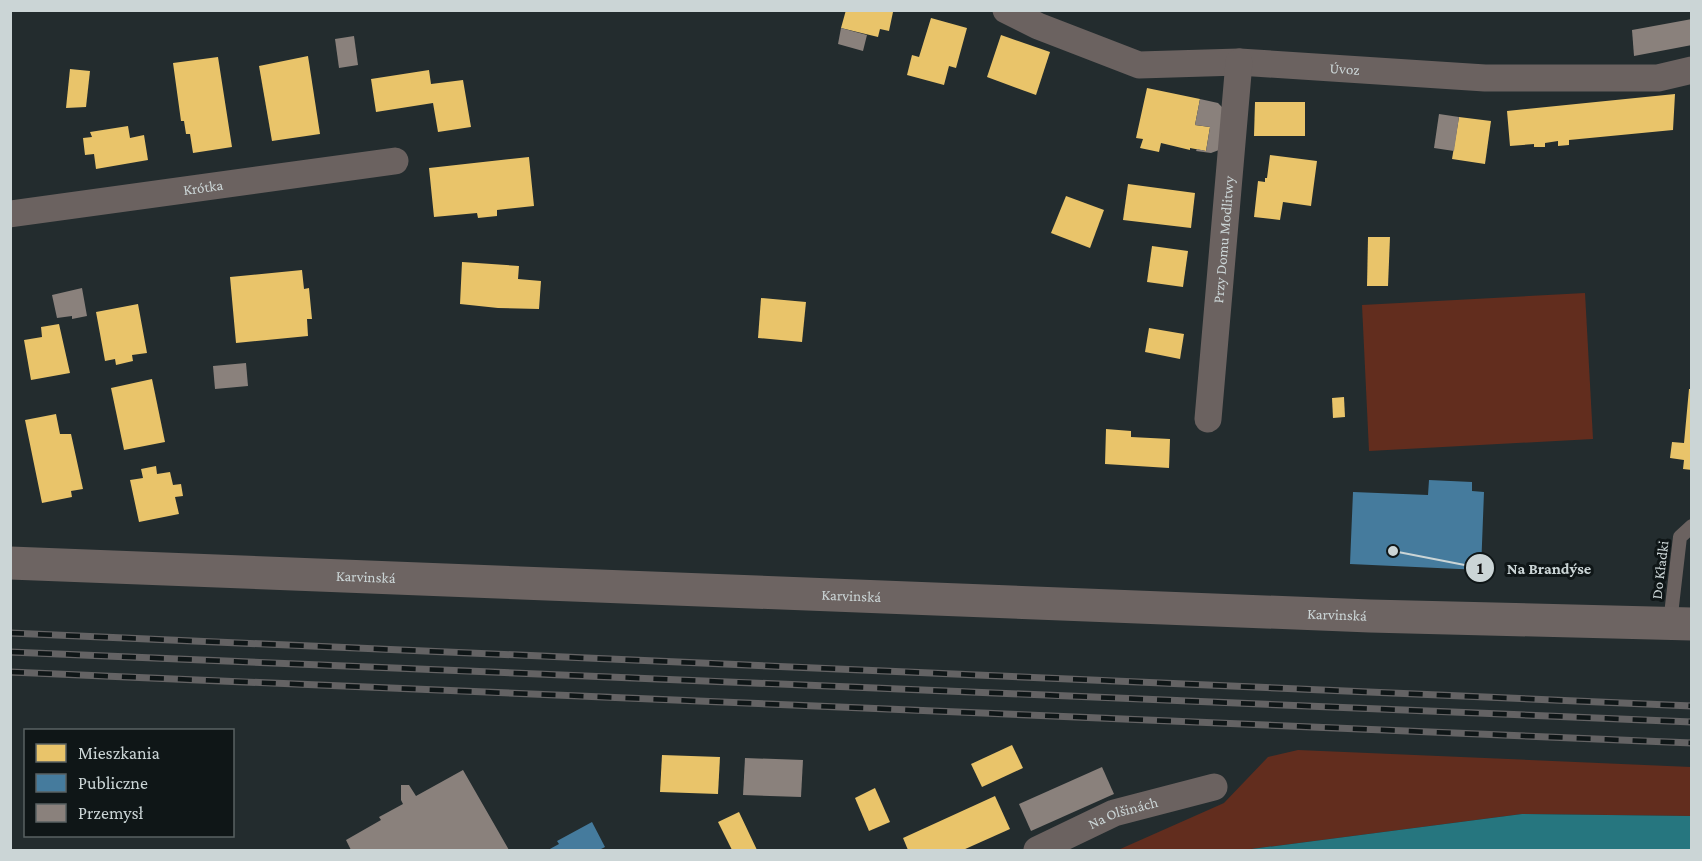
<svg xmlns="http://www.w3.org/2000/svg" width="1702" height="861" font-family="'Crimson Pro',serif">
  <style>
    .green { fill: #622d1e }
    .water { fill: #26767f }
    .homes { fill: #e9c46a }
    .public { fill: #457b9d }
    .industry { fill: #8a817c }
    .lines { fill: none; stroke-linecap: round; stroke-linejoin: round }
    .lane { stroke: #6b6260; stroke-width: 14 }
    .street { stroke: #6b6260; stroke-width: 27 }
    .secondary { stroke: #6d6462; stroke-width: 33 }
    .rail-casing { stroke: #646364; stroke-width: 7 }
    .rail { stroke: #0f1617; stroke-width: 4.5; stroke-dasharray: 14; stroke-linecap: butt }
    .labels { text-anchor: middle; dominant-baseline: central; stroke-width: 6; stroke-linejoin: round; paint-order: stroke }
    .street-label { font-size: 15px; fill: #cbd5d6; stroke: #0f1617 }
    .leader { fill: none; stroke: #cbd5d6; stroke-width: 2 }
    .callout-dot { fill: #cbd5d6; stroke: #0f1617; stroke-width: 2 }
    .mark-label { font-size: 18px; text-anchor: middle; font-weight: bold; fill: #111 }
    .callout-label { font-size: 16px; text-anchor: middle; font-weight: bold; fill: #cbd5d6; stroke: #0f1617; stroke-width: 6; stroke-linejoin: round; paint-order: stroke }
  </style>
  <rect width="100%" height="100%" fill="#232c2e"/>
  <g class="green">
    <path d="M1585,293L1593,439L1369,451L1362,305Z"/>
    <path d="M1298,750L1691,767V816L1522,814L1244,850H1118L1224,803L1268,757Z"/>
  </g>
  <path class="water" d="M1522,814L1691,816V850H1244Z"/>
  <g class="homes">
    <path d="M846,10H886L893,12L889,31L880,29L878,37L841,28Z"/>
    <path d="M931,18L967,28L956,68L949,66L944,85L907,75L912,55L919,57Z"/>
    <path d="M1001,35L1050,52L1036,95L987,77Z"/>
    <path d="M308,56L320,134L272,141L259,66Z"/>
    <path d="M218,57L232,147L193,153L190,134H186L184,121H181L173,63Z"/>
    <path d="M70,69L90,71L86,107L66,108Z"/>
    <path d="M429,70L431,84L463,80L471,127L438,132L433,103L376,112L371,79Z"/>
    <path d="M1147,88L1200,99L1195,125L1210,127L1206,151L1190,148V150L1161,143L1159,152L1140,148L1143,139L1136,138Z"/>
    <path d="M1675,94L1673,130L1569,140V145L1558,146V141L1545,143V147H1534V144L1510,146L1507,111Z"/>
    <path d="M1255,102H1305V136H1254Z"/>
    <path d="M1459,117L1491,121L1485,164L1452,159Z"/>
    <path d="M128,126L130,138L144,135L148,160L96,169L94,154L85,155L83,138L92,137L90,132Z"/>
    <path d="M1270,155L1317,161L1311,206L1283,202L1280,220L1254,217L1258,181L1265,182V178H1267Z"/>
    <path d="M529,157L534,206L497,210V216L478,218L477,213L434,217L429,168Z"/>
    <path d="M1128,184L1195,193L1191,228L1123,220Z"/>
    <path d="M1066,196L1104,210L1090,248L1051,233Z"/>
    <path d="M1368,237H1390L1388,286H1367Z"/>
    <path d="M1152,246L1188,251L1183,287L1147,282Z"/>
    <path d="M462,262L519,266L518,279L541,281L539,309L498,308L460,304Z"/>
    <path d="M302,270L304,289L309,288L312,319H307L308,336L236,343L230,277Z"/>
    <path d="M761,298L806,302L802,342L758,338Z"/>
    <path d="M138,304L147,353L132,355L133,361L116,365L115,359L105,361L96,312Z"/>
    <path d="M59,324L70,373L31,380L24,340L42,337L41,327Z"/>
    <path d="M1149,328L1184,334L1180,359L1145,352Z"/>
    <path d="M152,379L165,442L124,450L111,388Z"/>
    <path d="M1689,389H1692V470L1683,469L1684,460L1670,458L1672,442L1684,443Z"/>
    <path d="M1344,397L1345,417L1333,418L1332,398Z"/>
    <path d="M56,414L60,434H71L83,489L71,491L72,497L42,503L25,420Z"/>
    <path d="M1106,429L1131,431V437L1170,439L1169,468L1105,464Z"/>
    <path d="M156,466L157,474L170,472L173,485L181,484L183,496L175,497L179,514L139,522L130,480L143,478L141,469Z"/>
    <path d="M1012,745L1023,768L982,787L971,764Z"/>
    <path d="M662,755L720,757L718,794L660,792Z"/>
    <path d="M875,788L890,822L869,831L855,798Z"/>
    <path d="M995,796L1010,829L963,850H908L903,838Z"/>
    <path d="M739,812L757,850L743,849L732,850L718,822Z"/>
  </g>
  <g class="public">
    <path d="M1429,480L1472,482V491L1484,492L1481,570L1350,564L1353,492L1428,495Z"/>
    <path d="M592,822L605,847L599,850H548L559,844L557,841Z"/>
  </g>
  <g class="industry">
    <path d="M1692,19V45L1634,56L1632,30Z"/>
    <path d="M841,28L867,35L863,51L838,44Z"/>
    <path d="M354,36L358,65L339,68L335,39Z"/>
    <path d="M1200,99L1218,103L1224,109L1219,150L1211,153L1196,151L1197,149L1206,151L1210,127L1195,125Z"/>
    <path d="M1439,114L1459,117L1454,151L1434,148Z"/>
    <path d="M82,288L87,316L72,319V316L57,318L52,295Z"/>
    <path d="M246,363L248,386L215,389L213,366Z"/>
    <path d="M745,758L803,760L801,797L743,795Z"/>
    <path d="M1102,767L1114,794L1031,831L1019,804Z"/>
    <path d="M463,770L509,850H351L346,840L381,820L379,817L403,804L401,800V785H409L416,796Z"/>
  </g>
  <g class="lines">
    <path class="lane" d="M1670,623L1680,537L1692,526"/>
    <g class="street">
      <path id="s1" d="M1006,10L1038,26L1139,65L1239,62L1485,78H1658L1692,70"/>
      <path id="s2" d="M10,214L395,161"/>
      <path id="s3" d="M1208,419L1239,62"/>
      <path id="s4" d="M1037,850L1114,813L1214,787"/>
    </g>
    <path class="secondary" id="s5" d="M10,563L1370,616L1692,624"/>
    <defs>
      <g id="rail">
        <path d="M10,633L1692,706"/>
        <path d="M10,652L1692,722"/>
        <path d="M10,672L1692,743"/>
      </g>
    </defs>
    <use href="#rail" class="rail-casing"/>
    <use href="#rail" class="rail"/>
  </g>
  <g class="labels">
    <g class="street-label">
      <text stroke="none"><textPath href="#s1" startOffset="350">Úvoz</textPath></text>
      <text stroke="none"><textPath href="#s2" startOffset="195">Krótka</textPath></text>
      <text stroke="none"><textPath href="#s3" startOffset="180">Przy Domu Modlitwy</textPath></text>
      <text transform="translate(1660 570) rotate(-83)">Do Kładki</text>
      <text stroke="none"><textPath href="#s5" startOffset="356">Karvinská</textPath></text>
      <text stroke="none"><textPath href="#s5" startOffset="842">Karvinská</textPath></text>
      <text stroke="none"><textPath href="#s5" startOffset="1328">Karvinská</textPath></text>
      <text stroke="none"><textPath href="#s4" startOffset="94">Na Olšinách</textPath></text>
    </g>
  </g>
  <path class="leader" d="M1393 551L1480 568"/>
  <g class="callout-dot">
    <circle cx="1393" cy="551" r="6"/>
    <circle cx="1480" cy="568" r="15"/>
  </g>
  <g class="mark-label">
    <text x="1480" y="574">1</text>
  </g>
  <g class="callout-label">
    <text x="1549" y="574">Na Brandýse</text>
  </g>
  <rect width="1702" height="861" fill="none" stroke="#cbd5d6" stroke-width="24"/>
  <rect x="24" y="729" width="210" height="108" fill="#0f1617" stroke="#5a6263" stroke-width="1.5"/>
  <rect x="36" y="744" width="30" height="18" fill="#e9c46a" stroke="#5a6263" stroke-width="1.5"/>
  <text x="78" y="759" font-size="18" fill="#cbd5d6">Mieszkania</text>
  <rect x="36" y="774" width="30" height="18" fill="#457b9d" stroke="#5a6263" stroke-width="1.5"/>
  <text x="78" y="789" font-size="18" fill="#cbd5d6">Publiczne</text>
  <rect x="36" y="804" width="30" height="18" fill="#8a817c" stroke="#5a6263" stroke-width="1.5"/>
  <text x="78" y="819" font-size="18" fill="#cbd5d6">Przemysł</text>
</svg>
